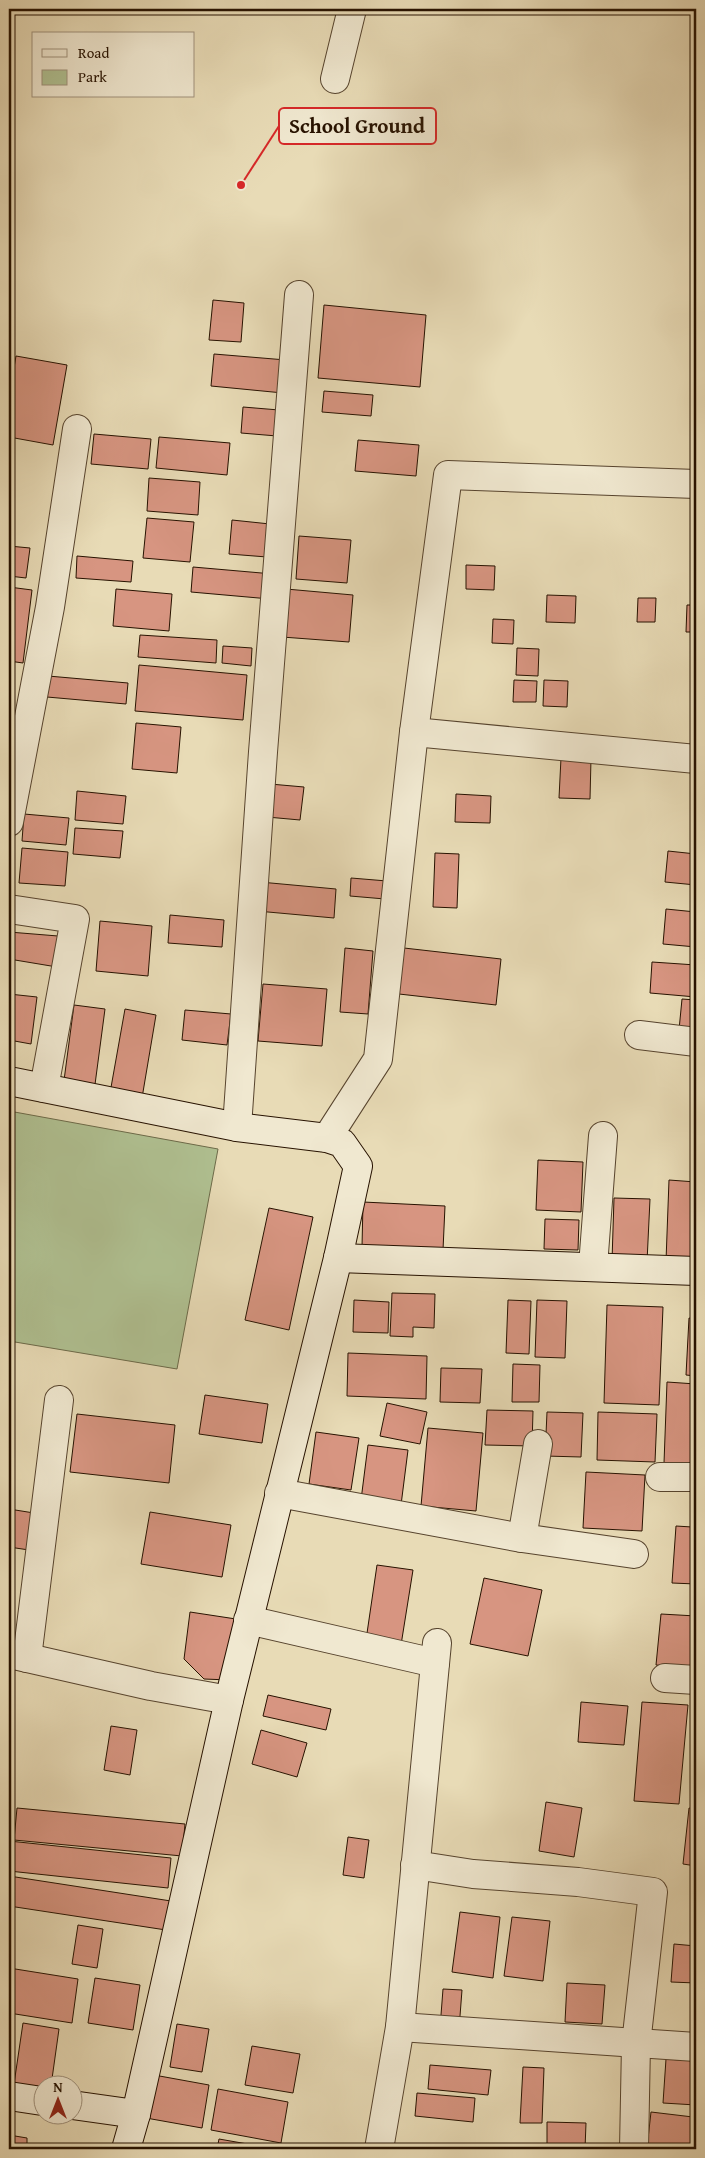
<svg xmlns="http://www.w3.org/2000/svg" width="705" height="2158" font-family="'Gentium Book Plus',serif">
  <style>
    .green { fill: #b0c192; stroke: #6c6a49 }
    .building { fill: #d79581; stroke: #271200 }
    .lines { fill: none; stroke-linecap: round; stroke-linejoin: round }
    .street-casing { stroke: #57442e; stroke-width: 30 }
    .secondary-casing { stroke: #271200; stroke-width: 30 }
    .street { stroke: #f0e8d0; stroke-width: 28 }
    .secondary { stroke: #f0e8d0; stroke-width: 28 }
    .leader { fill: none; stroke: #d62828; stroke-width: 2 }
    .callout-dot { fill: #d62828; stroke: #f0e8d0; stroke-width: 2 }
    .callout { fill: #f0e8d0; stroke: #d62828; stroke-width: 2 }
    .callout-label { font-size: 21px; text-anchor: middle; font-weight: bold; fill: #271200 }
  </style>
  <rect width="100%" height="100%" fill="#e8dbb6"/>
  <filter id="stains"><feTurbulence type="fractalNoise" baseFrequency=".004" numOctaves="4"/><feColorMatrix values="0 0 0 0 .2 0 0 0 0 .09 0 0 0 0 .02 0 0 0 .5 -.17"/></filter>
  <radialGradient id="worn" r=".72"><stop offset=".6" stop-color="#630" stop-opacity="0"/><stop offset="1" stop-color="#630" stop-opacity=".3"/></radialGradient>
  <path class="green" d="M9,1111L218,1149L177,1369L9,1341Z"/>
  <g class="building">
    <path d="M213,300L244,303L241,342L209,340Z"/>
    <path d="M324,305L426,315L420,387L318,378Z"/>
    <path d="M214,354L286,360L283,393L211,386Z"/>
    <path d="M16,356L67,365L53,445L9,437V398Z"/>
    <path d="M324,391L373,395L371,416L322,412Z"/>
    <path d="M243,407L279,410L277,436L241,433Z"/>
    <path d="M94,434L151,439L148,469L91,464Z"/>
    <path d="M159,437L230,443L227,475L156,468Z"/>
    <path d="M358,440L419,445L416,476L355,471Z"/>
    <path d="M149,478L200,482L198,515L147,511Z"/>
    <path d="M147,518L194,522L190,562L143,558Z"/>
    <path d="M232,520L270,524L267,557L229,554Z"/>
    <path d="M299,536L351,540L347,583L296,579Z"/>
    <path d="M9,546L30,548L26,578L9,576Z"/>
    <path d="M77,556L133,561L131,582L76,578Z"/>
    <path d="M466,565L495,566L494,590L466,589Z"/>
    <path d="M193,567L273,574L270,599L191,592Z"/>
    <path d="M9,587L32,590L23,663L9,661Z"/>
    <path d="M116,589L172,594L169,631L113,626Z"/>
    <path d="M286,589L353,595L349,642L282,637Z"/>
    <path d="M547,595L576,596L575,623L546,622Z"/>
    <path d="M638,598H656L655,622H637Z"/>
    <path d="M687,605H696V632H686Z"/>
    <path d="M493,619L514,620L513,644L492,643Z"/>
    <path d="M140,635L217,640L216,663L138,657Z"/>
    <path d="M223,646L252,648L251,666L222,663Z"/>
    <path d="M517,648L539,649L538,676L516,675Z"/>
    <path d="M139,665L247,675L243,720L135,711Z"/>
    <path d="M48,676L128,683L126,704L47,697Z"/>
    <path d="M514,680L537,681L536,702H513Z"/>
    <path d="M544,680L568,681L567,707L543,706Z"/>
    <path d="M136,723L181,727L177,773L132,769Z"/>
    <path d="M561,758L591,759L590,799L559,798Z"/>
    <path d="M270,784L304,787L300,820L267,817Z"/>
    <path d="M77,791L126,796L123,824L75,820Z"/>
    <path d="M456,794L491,796L490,823L455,822Z"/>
    <path d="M24,814L69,818L66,845L22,841Z"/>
    <path d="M75,828L123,831L120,858L73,854Z"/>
    <path d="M22,848L68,852L65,886L19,883Z"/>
    <path d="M668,851L696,854V885L665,882Z"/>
    <path d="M435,853L459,854L457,908L433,907Z"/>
    <path d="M351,878L387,881L385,899L350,896Z"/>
    <path d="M260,882L336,889L334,918L257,911Z"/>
    <path d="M666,909L696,912V947L663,944Z"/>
    <path d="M170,915L224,920L222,947L168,943Z"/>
    <path d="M100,921L152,926L148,976L96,971Z"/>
    <path d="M9,932L58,936L57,967L9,959Z"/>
    <path d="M345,948L373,951L368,1014L340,1012Z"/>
    <path d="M404,948L501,959L496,1005L399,994Z"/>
    <path d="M652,962L696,965V997L650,993Z"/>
    <path d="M263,984L327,989L322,1046L258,1041Z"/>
    <path d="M9,994L37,997L31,1044L9,1040Z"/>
    <path d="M682,999L696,1000V1032L679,1030Z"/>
    <path d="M74,1005L105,1009L94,1092L63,1088Z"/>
    <path d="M125,1009L156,1015L142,1098L110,1093Z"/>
    <path d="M185,1010L231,1014L227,1045L182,1040Z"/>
    <path d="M538,1160L583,1162L581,1212L536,1210Z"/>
    <path d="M669,1180L696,1182V1262L666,1261Z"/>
    <path d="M614,1198L650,1199L647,1262L612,1261Z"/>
    <path d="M363,1202L445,1206L443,1250L362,1247Z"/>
    <path d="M269,1208L313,1217L289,1330L245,1320Z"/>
    <path d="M545,1219L579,1220L578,1250L544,1249Z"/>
    <path d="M392,1293L435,1294L434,1328L413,1327V1337L390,1336Z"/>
    <path d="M354,1300L389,1302L388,1333L353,1332Z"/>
    <path d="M508,1300L531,1301L529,1354L506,1353Z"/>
    <path d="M537,1300L567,1301L565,1358L535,1357Z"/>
    <path d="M607,1305L663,1307L659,1405L604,1403Z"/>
    <path d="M689,1318L696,1319V1376L686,1375Z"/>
    <path d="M348,1353L427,1356L426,1399L347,1396Z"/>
    <path d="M513,1364L540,1365L539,1402H512Z"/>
    <path d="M441,1368L482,1369L480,1403L440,1402Z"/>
    <path d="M667,1382L696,1384V1464L664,1463Z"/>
    <path d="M205,1395L268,1404L262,1443L199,1434Z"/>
    <path d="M387,1403L427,1412L420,1444L380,1436Z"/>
    <path d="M487,1410L533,1411L532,1446L485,1445Z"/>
    <path d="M547,1412L583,1413L581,1457L545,1456Z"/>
    <path d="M598,1412L657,1414L655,1462L597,1460Z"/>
    <path d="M77,1414L175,1425L169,1483L70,1472Z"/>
    <path d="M428,1428L483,1433L476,1511L421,1506Z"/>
    <path d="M316,1432L359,1438L351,1490L309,1484Z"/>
    <path d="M368,1445L408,1450L401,1505L361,1500Z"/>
    <path d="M586,1472L645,1475L642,1531L583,1528Z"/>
    <path d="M9,1509L34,1513L29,1550L9,1547Z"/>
    <path d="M150,1512L231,1525L222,1577L141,1564Z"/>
    <path d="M693,1512H696V1584L672,1583L676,1526L692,1527Z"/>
    <path d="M377,1565L413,1570L401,1645L366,1640Z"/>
    <path d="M484,1578L542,1590L528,1656L470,1644Z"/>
    <path d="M190,1612L236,1619L229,1680L204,1679L184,1659Z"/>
    <path d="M661,1614L696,1616V1669L656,1665Z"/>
    <path d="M268,1695L331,1709L326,1730L263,1716Z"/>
    <path d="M581,1702L628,1706L624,1745L578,1742Z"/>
    <path d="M642,1702L688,1705L679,1804L634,1801Z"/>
    <path d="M111,1726L137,1730L130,1775L104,1770Z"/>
    <path d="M261,1730L307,1743L297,1777L252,1764Z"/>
    <path d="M546,1802L582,1808L574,1857L539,1851Z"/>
    <path d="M17,1808L185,1824L182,1856L14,1840Z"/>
    <path d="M689,1808L696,1809V1866L683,1864Z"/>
    <path d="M348,1837L369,1840L364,1878L343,1875Z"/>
    <path d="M9,1841L171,1858L168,1888L9,1871Z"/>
    <path d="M9,1876L171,1901L166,1930L9,1906Z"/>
    <path d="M460,1912L500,1917L493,1978L452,1972Z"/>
    <path d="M512,1917L550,1921L543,1981L504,1976Z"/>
    <path d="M78,1925L103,1929L97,1968L72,1964Z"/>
    <path d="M674,1944L696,1946V1983L671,1982Z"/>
    <path d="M9,1968L78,1979L72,2023L9,2013Z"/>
    <path d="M95,1978L140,1985L133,2030L88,2023Z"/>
    <path d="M567,1983L605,1985L602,2024L565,2022Z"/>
    <path d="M443,1989L462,1990L459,2029L440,2028Z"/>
    <path d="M23,2023L59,2029L51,2086H42V2088L14,2084Z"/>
    <path d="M177,2024L209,2029L202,2072L170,2067Z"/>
    <path d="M252,2046L300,2054L293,2093L245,2085Z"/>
    <path d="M666,2059L696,2061V2105L663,2103Z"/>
    <path d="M430,2065L491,2070L488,2095L428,2089Z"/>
    <path d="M523,2067L544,2068L542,2123H520Z"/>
    <path d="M154,2075L209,2085L202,2128L146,2118Z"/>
    <path d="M218,2089L288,2102L281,2143L211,2130Z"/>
    <path d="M417,2093L475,2098L473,2122L415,2116Z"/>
    <path d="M651,2112L693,2117L690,2149L647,2148Z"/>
    <path d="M547,2122L586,2123L585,2149H547Z"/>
    <path d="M9,2135L27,2138V2149H9Z"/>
    <path d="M219,2139L276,2149H217Z"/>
  </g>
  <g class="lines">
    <defs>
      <g id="street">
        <path d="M335,79L352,9"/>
        <path d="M414,732L696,759"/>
        <path d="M9,822L50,607L77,429"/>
        <path d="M9,909L75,919L44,1088"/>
        <path d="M639,1035L696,1042"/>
        <path d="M237,1127L263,752L299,295"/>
        <path d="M327,1138L378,1059L414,732L448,475L696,484"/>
        <path d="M593,1266L603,1136"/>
        <path d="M660,1477H696"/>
        <path d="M279,1493L522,1538L538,1444"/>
        <path d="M522,1538L634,1554"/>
        <path d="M248,1620L435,1663"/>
        <path d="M10,1654L151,1686L229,1700"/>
        <path d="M27,1658L59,1400"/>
        <path d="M665,1678L696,1680"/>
        <path d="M415,1865L473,1874L578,1882L653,1892L636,2044L634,2149"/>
        <path d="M400,2027L696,2047"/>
        <path d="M379,2149L400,2027L437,1643"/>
      </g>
      <g id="secondary">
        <path d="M9,1081L237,1127L327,1138L342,1143L358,1166L338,1258L229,1700L136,2114L126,2149"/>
        <path d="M338,1258L696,1271"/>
        <path d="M9,2096L42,2101"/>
        <path d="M72,2105L136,2114"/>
      </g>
    </defs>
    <use href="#street" class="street-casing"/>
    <use href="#secondary" class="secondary-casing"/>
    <use href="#street" class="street"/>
    <use href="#secondary" class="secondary"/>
  </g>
  <path class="leader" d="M241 185L279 126"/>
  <circle class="callout-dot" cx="241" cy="185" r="5"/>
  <rect class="callout" x="279" y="108" width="157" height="36" rx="5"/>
  <g class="callout-label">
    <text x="357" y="133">School Ground</text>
  </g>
  <rect width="705" height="2158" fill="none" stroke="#e8dbb6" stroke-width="30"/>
  <rect x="10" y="10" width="685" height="2138" fill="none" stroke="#271200" stroke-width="2.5"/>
  <rect x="15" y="15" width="675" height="2128" fill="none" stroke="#271200"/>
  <rect x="32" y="32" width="162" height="65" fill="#f0e8d0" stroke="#a0927d"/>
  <rect x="42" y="49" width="25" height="8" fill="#f0e8d0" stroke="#a0927d"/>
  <text x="78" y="58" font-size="15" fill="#271200">Road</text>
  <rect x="42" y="70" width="25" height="15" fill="#b0c192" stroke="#a0927d"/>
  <text x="78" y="82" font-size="15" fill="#271200">Park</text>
  <g transform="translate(58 2100)"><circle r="24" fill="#f0e8d0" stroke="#a0927d"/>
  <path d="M0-4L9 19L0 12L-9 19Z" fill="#8f2418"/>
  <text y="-8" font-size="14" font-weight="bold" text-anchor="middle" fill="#271200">N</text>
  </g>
  <rect width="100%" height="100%" filter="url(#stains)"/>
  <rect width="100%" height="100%" fill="url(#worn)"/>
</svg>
